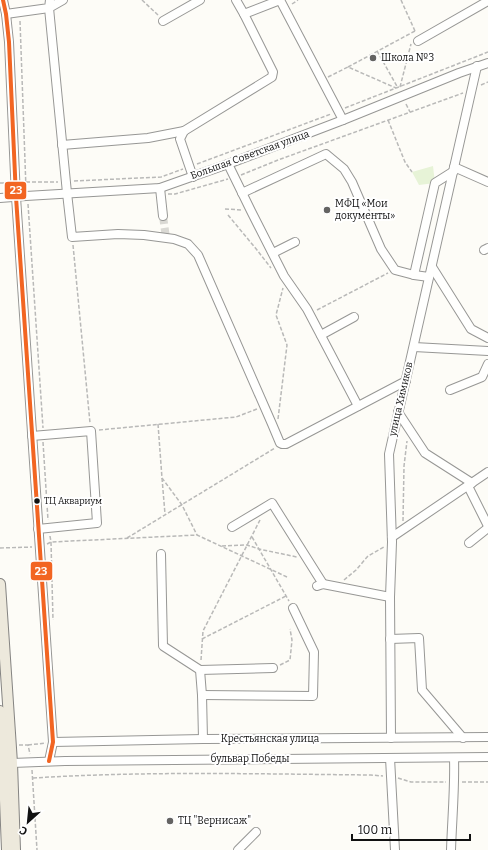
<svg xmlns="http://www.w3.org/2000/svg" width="488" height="850" font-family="Bitter,serif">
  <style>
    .grass { fill: #e7f3d7 }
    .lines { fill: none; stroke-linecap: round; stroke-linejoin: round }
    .minor-tunnel { stroke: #dad9d4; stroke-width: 8; stroke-dasharray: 8 4; stroke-linecap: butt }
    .minor-casing { stroke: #979795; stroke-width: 10 }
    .major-casing { stroke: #858482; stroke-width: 12 }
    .path { stroke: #b9b9b8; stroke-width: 1.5; stroke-dasharray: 4 2; stroke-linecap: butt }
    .minor { stroke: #fffffe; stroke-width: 8 }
    .major { stroke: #ede9dc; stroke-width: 10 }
    .bus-1-casing { stroke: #fff; stroke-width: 7 }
    .bus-1 { stroke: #f26522; stroke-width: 4 }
    .poi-dot { fill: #646362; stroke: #fff; stroke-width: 1.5 }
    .bus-dot { fill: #111; stroke: #fff; stroke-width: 1.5 }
    .labels { text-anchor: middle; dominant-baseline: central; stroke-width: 4; stroke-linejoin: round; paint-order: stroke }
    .bus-label { font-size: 9px; fill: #111; stroke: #fff; text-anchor: start }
    .poi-label { font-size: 10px; fill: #111; stroke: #fff; text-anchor: start }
    .street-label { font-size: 10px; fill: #111; stroke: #fff }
    .line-badge { stroke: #fff; stroke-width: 1.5 }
    .badge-label { font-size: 11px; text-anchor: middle; font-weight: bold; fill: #fff }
  </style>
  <rect width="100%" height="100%" fill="#fdfcf7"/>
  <path class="grass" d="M433,166L435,183L419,185L412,172Z"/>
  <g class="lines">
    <path class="minor-tunnel" d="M163,216L166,238"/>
    <defs>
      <g id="minor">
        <path d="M3,0L6,14L9,42L16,197L53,742L49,761"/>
        <path d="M63,0L49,8L67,193L72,237L118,234L144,235L174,239L188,244L198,255L272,424L280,443L282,444H286L406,381"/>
        <path d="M280,0L343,120"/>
        <path d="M6,14L49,8L50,0"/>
        <path d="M244,14L280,0"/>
        <path d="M163,21L200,0"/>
        <path d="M418,41L488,1"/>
        <path d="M62,145L148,138L184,131"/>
        <path d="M228,164L251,211L284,276L307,309L358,406"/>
        <path d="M454,167L488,182"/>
        <path d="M193,177L180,139L184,131L272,77L273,72L244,14L236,0"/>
        <path d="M160,188L163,216"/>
        <path d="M242,193L326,154L344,169L352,182L381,249L395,270L414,275L429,277"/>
        <path d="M0,198L26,196L160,188L228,164L343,120L459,73L488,63"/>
        <path d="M484,250L488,248"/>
        <path d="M273,253L295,242"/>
        <path d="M432,267L471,329L488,338"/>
        <path d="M414,275L435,183L454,171"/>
        <path d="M321,335L354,317"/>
        <path d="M414,347L488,351"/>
        <path d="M450,390L482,377L488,364"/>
        <path d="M398,412L425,453L472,483"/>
        <path d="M32,436L91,431L97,523L38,529"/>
        <path d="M468,486L488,526"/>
        <path d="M232,527L272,503L323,584"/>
        <path d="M392,537L488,472"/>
        <path d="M469,543L488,528"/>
        <path d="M161,554L163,646L200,670L202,695L203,739"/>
        <path d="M317,586L323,584L390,597"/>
        <path d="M390,639L419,638L422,690L463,738"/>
        <path d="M200,670L273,668"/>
        <path d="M202,695L313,696L314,652L293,608"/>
        <path d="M391,738L390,597L392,542L389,454L477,66"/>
        <path d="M53,742L203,739L488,737"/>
        <path d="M390,758L395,850"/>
        <path d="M12,763L65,761L488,757"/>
        <path d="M238,850L256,832"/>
        <path d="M451,850C452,819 455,788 454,758"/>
      </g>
      <g id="major">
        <path d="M0,584L12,763L15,850"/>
        <path d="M0,711L4,775L7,850"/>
      </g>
    </defs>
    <use href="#minor" class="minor-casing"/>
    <use href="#major" class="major-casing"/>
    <g class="path">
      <path d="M142,0L158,15"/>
      <path d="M401,0L415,31"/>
      <path d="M292,4L298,0"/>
      <path d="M20,21L26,189"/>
      <path d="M377,51L398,88"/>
      <path d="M348,67L415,31"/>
      <path d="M328,77L348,67L396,88"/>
      <path d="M481,85L488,82"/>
      <path d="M400,87L411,44"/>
      <path d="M406,104L410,112"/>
      <path d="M345,108L488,52"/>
      <path d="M388,120L405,162L412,172"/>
      <path d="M197,164L331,114"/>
      <path d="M241,175L278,160L463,93"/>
      <path d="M74,181L161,177L183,169"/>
      <path d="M26,182H58"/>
      <path d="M0,183H8"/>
      <path d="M168,194H175L228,179"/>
      <path d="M28,204L43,428"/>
      <path d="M225,209L243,210"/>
      <path d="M228,215L257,250L271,268"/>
      <path d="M73,245L90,423"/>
      <path d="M317,310L388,273"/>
      <path d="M278,419L287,345L276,315L283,288"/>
      <path d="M158,424L162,478L182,505L197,535"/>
      <path d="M99,430L236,417L257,409"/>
      <path d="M43,442L48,520"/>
      <path d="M162,478L165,514"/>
      <path d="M403,521L404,466L407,441"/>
      <path d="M50,536L51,542L53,620"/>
      <path d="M252,537L289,601"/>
      <path d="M127,538L275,448"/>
      <path d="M47,544L51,542L197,535L287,577"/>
      <path d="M222,546L247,545L259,549L297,557"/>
      <path d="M0,548L32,547"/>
      <path d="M344,580L356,570L368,556L384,547"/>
      <path d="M202,639L286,596"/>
      <path d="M201,660L203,631L260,520"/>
      <path d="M280,665L290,660L292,640L290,629"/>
      <path d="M19,745H28L30,754"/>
      <path d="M28,745L46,743"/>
      <path d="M32,770L37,850"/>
      <path d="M33,778C145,771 258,774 371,775L383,776"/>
      <path d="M398,778L411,782H446"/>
      <path d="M462,782H488"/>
    </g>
    <use href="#minor" class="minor"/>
    <use href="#major" class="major"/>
    <defs>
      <path id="bus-1" d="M3,0L6,14L9,42L16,197L53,742L49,761"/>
    </defs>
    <use href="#bus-1" class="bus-1-casing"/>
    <use href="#bus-1" class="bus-1"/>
  </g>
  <g class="poi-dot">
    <circle cx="373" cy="58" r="4"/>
    <circle cx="327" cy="210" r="4"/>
    <circle cx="170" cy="821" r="4"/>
  </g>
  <circle class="bus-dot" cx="37" cy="501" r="3.5"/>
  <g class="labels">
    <g class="bus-label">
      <text x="44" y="501">ТЦ Аквариум</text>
    </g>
    <g class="poi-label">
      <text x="381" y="58">Школа №3</text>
      <text x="335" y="204">МФЦ «Мои<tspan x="335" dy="12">документы»</tspan></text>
      <text x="178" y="821">ТЦ "Вернисаж"</text>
    </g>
    <g class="street-label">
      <text transform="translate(250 155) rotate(-20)">Большая Советская улица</text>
      <text transform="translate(401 399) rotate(-77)">улица Химиков</text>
      <text x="270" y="739">Крестьянская улица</text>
      <text x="250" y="759">бульвар Победы</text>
    </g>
  </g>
  <g class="line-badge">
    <rect x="4" y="181" width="23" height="19" rx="4" fill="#f26522"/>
    <rect x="30" y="561" width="23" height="20" rx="4" fill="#f26522"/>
  </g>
  <g class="badge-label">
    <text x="16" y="194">23</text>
    <text x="41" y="575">23</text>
  </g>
  <g transform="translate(28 822) rotate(207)" stroke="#ffffff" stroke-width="3" paint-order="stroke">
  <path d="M0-3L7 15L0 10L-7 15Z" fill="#111111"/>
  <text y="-6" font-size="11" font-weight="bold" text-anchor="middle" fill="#111111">С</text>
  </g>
  <path d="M352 834v6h118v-6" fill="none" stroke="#111111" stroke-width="2"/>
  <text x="358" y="834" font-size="12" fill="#111111" stroke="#ffffff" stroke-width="3" paint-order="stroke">100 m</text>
</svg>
